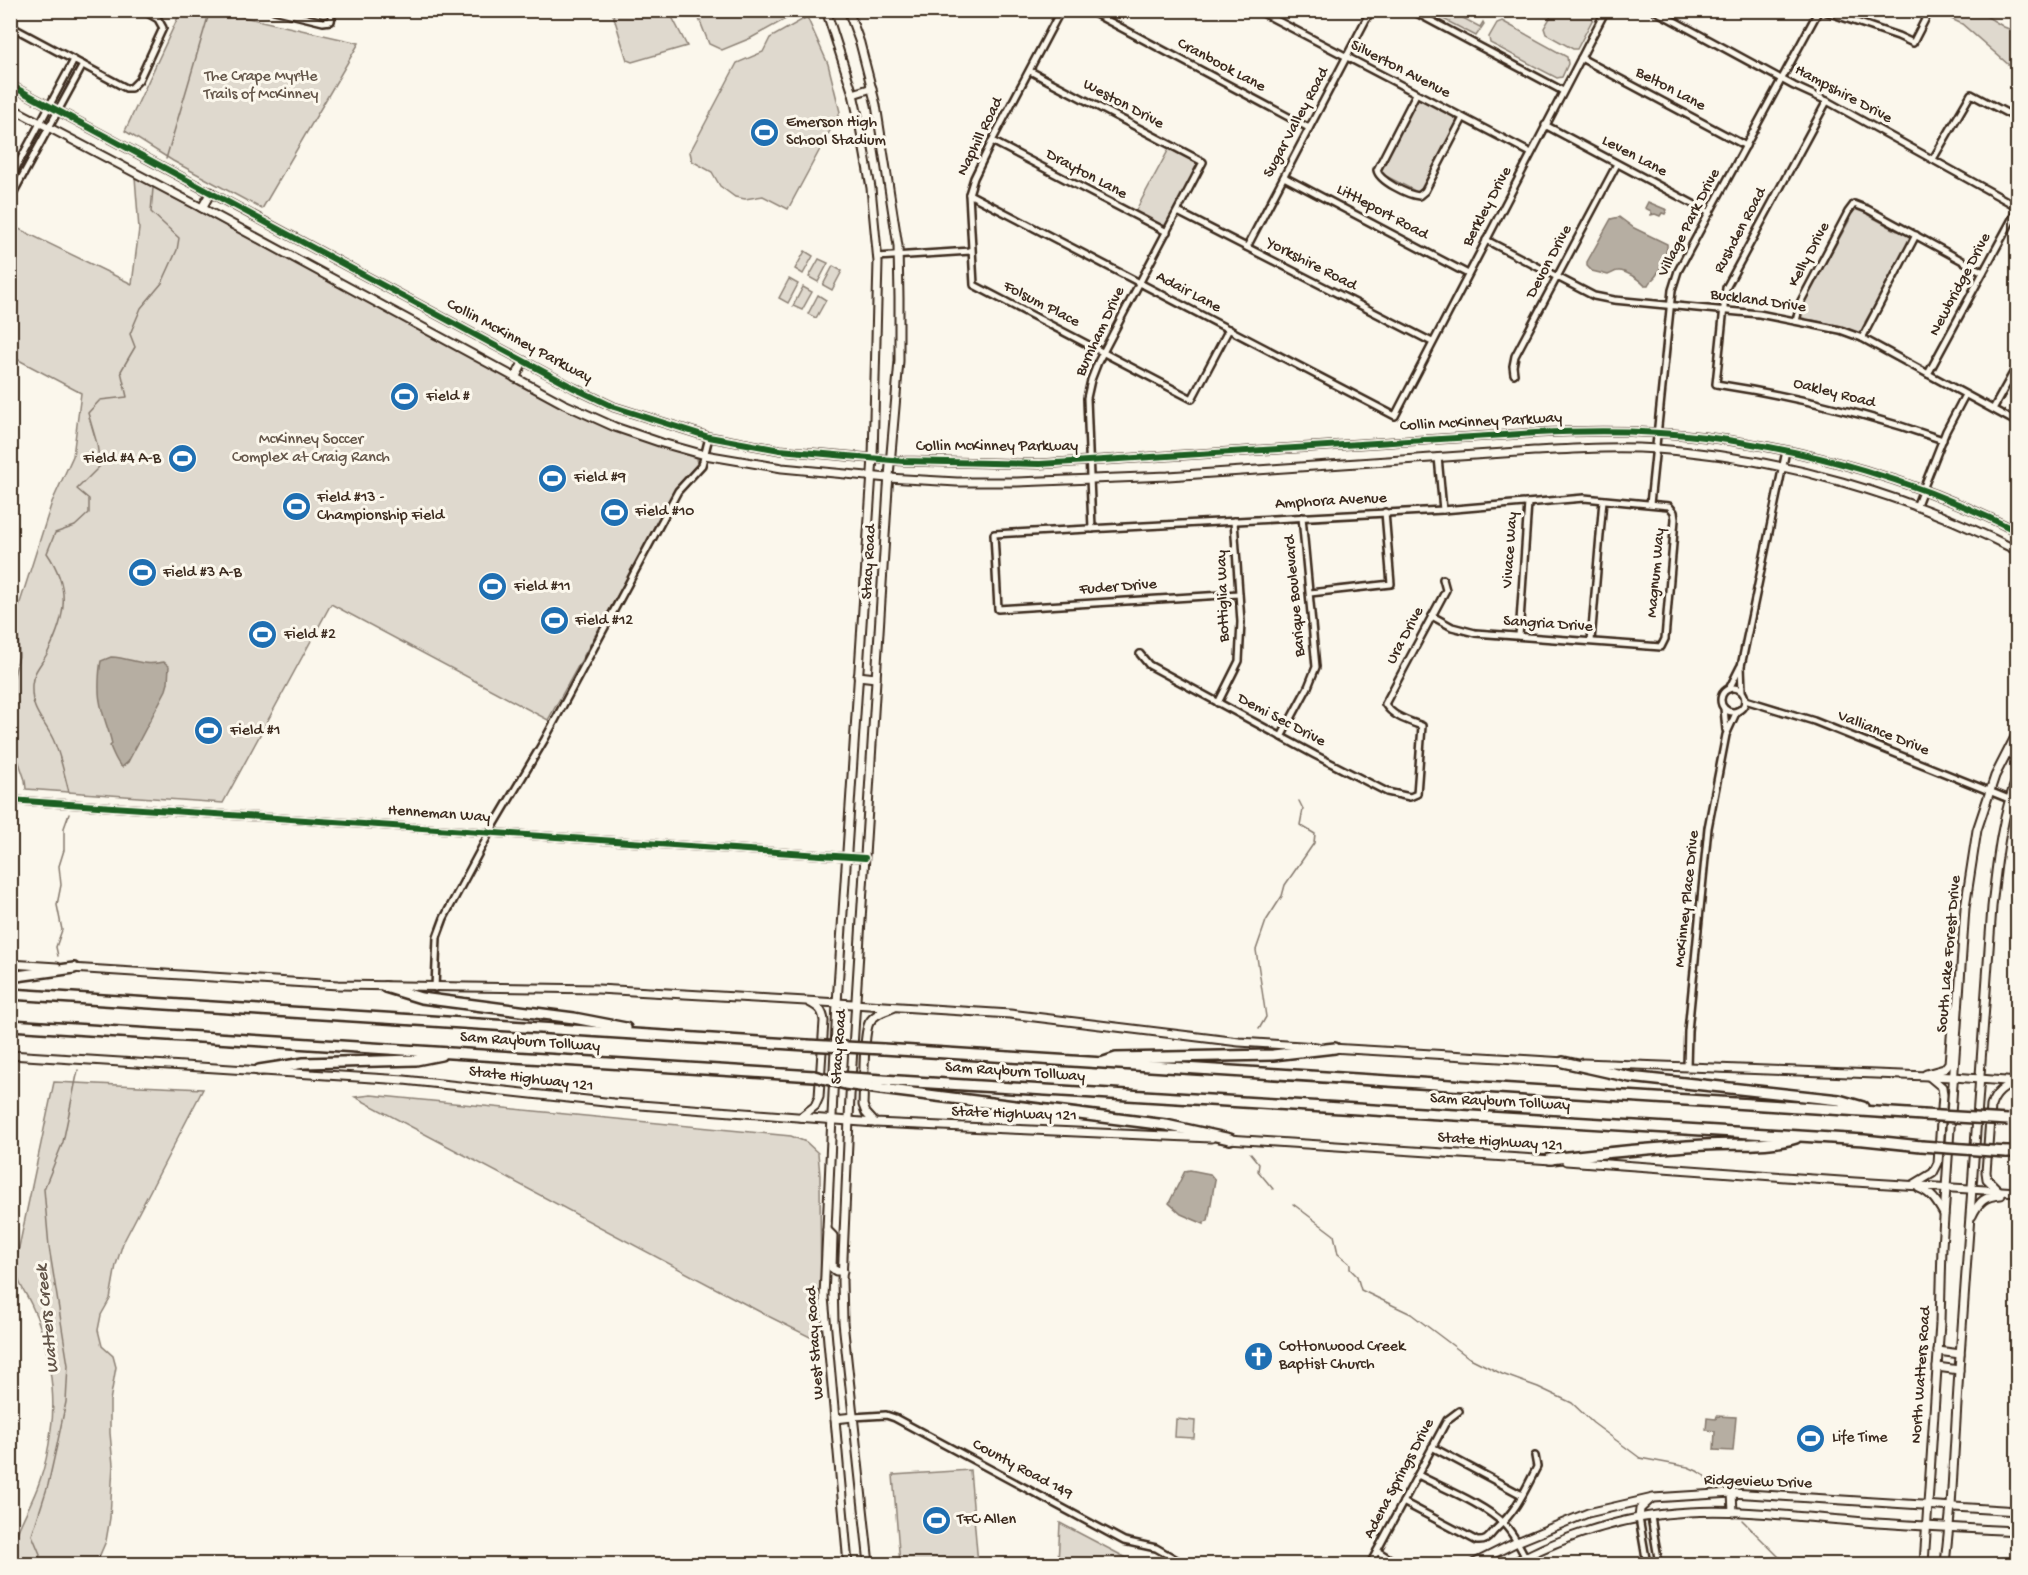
<svg xmlns="http://www.w3.org/2000/svg" width="2028" height="1575" font-family="'Gochi Hand',sans-serif">
  <style>
    .green { fill: #dfd9ce; stroke: #8d8276; stroke-width: 1.5 }
    .water { fill: #b6aea2; stroke: #85796d; stroke-width: 1.5 }
    .lines { fill: none; stroke-linecap: round; stroke-linejoin: round }
    .stream { stroke: #85796d; stroke-width: 1.5 }
    .street-casing { stroke: #3b2a1e; stroke-width: 10 }
    .secondary-casing { stroke: #3b2a1e; stroke-width: 11 }
    .highway-casing { stroke: #3b2a1e; stroke-width: 14 }
    .street { stroke: #fbf7ec; stroke-width: 5 }
    .secondary { stroke: #fbf7ec; stroke-width: 7 }
    .highway { stroke: #fbf7ec; stroke-width: 9 }
    .highway-bridge-casing { stroke: #3b2a1e; stroke-width: 14; stroke-linecap: butt }
    .highway-bridge { stroke: #fbf7ec; stroke-width: 9 }
    .cycleway-casing { stroke: #fbf7ec; stroke-width: 10 }
    .cycleway { stroke: #1b5e20; stroke-width: 6 }
    .labels { text-anchor: middle; dominant-baseline: central; stroke-width: 6; stroke-linejoin: round; paint-order: stroke }
    .street-label { font-size: 16px; fill: #3b2a1e; stroke: #fbf7ec }
    .park-label { font-size: 16px; fill: #64564a; stroke: #fbf7ec }
    .poi-label { font-size: 16px; fill: #3b2a1e; stroke: #fbf7ec; text-anchor: start }
    .water-label { font-size: 18px; font-style: italic; fill: #605246; stroke: #fbf7ec }
  </style>
  <rect width="100%" height="100%" fill="#fbf7ec"/>
  <filter id="ink" filterUnits="userSpaceOnUse"><feTurbulence type="fractalNoise" baseFrequency=".0167" numOctaves="2"/><feDisplacementMap in="SourceGraphic" scale="12" xChannelSelector="R" yChannelSelector="G"/><feConvolveMatrix kernelMatrix="1 2 1 2 8 2 1 2 1" color-interpolation-filters="sRGB"/></filter>
  <g filter="url(#ink)">
    <g class="green">
      <path d="M181,11H217L359,43L262,209L173,161L125,131Z"/>
      <path d="M612,11H669L687,46L632,62L627,60Z"/>
      <path d="M696,11V10L800,11L751,38L722,50L709,44Z"/>
      <path d="M1428,11H1450L1480,27L1483,22L1484,24L1476,36Z"/>
      <path d="M1554,11H1597L1577,49H1573L1546,34L1544,28Z"/>
      <path d="M1935,11H1978L2004,27L2017,32V72L1962,24Z"/>
      <path d="M807,17L828,64L840,112L788,209L763,196L745,199L735,197L720,186L712,172L692,161L690,152L737,63L763,52L770,38Z"/>
      <path d="M1502,21L1567,57L1568,64L1562,77L1557,78L1490,43L1489,37L1497,23Z"/>
      <path d="M1416,99C1424,99 1448,113 1456,118L1457,122L1421,189L1417,192L1384,175L1381,171Z"/>
      <path d="M1169,149L1195,161L1198,165L1169,221L1166,225L1162,227L1135,212Z"/>
      <path d="M135,177L560,406L644,441L697,458C700,471 683,480 676,490L548,720L331,604L223,803L26,789L25,780L11,739V687L19,656L17,612L52,502L73,456L81,393L11,356L10,228L13,226L132,284L139,229Z"/>
      <path d="M1857,208L1867,212L1868,215L1897,231L1900,230L1909,235L1912,240L1865,322L1866,325L1862,333L1858,334L1845,327L1813,320H1803L1800,317L1801,307L1849,221L1848,218L1852,211Z"/>
      <path d="M805,251L813,256L803,274L795,269Z"/>
      <path d="M819,259L828,263L818,282L809,277Z"/>
      <path d="M833,266L842,271L832,290L823,285Z"/>
      <path d="M789,279L798,284L788,303L779,298Z"/>
      <path d="M803,287L812,292L802,310L793,306Z"/>
      <path d="M818,295L826,300L816,318L808,314Z"/>
      <path d="M54,1082L203,1089L123,1243L116,1265L110,1299L101,1315L98,1330L102,1346L113,1356L116,1367L110,1401V1433L113,1465L110,1518L106,1541L96,1564H11C10,1536 30,1510 39,1483C45,1467 49,1447 51,1429C57,1394 47,1336 31,1304C23,1288 18,1284 15,1266Z"/>
      <path d="M371,1095L791,1136L806,1142L818,1153L820,1175L821,1334L810,1337L764,1314L355,1097Z"/>
      <path d="M1176,1419L1195,1421L1194,1438L1175,1437Z"/>
      <path d="M970,1470L978,1564H900L893,1475Z"/>
      <path d="M1060,1523L1138,1564H1058Z"/>
    </g>
    <g class="water">
      <path d="M1648,202L1667,210L1665,214L1662,213L1660,216L1655,214L1651,215V211L1645,208Z"/>
      <path d="M1619,217L1634,228L1667,244C1668,251 1660,272 1654,278C1652,280 1649,282 1648,285H1644C1640,280 1625,270 1618,271C1615,271 1611,274 1608,275L1592,271L1587,266V262L1611,219Z"/>
      <path d="M111,657C133,658 140,667 164,662L169,666L168,683L166,690L128,762L122,767C118,765 112,751 110,746L112,744C109,729 102,715 100,701C98,691 99,671 101,661Z"/>
      <path d="M1190,1170L1210,1174L1215,1180L1208,1221L1204,1222V1224L1181,1214L1169,1203L1185,1171Z"/>
      <path d="M1717,1416L1736,1417L1733,1451L1714,1450L1715,1431L1706,1430L1707,1418L1716,1419Z"/>
    </g>
    <g class="lines">
      <g class="stream">
        <path d="M166,159L210,10"/>
        <path d="M69,792C64,774 61,756 53,739C42,717 31,712 32,685C33,671 42,664 48,652C66,616 71,588 47,553L55,533L75,526L89,513V499L77,489L100,466L97,444L88,413L100,400L127,397L121,371L135,347L130,334L141,308L162,283L177,250L179,238L151,212L153,188"/>
        <path d="M58,956L56,947L62,930L57,905L61,885L59,866L64,850V828L69,814"/>
        <path d="M1259,1029L1266,1017L1256,950L1266,921L1282,896L1285,885L1314,843L1315,834L1300,825L1303,809L1299,801"/>
        <path d="M1250,1153L1259,1164L1258,1171L1273,1189"/>
        <path d="M1293,1204L1334,1235L1338,1254L1350,1264V1269L1357,1276L1361,1290L1411,1314L1468,1357L1502,1374L1538,1387L1572,1403L1593,1423L1640,1458L1688,1467L1697,1471L1705,1476L1707,1484"/>
        <path d="M1742,1520L1779,1557L1806,1564"/>
        <path d="M38,1564L40,1554L32,1535L48,1485L57,1445L66,1402L68,1365L49,1247L44,1189L63,1142L78,1070"/>
        <path d="M1882,1564L1902,1563L1916,1564"/>
      </g>
      <defs>
        <g id="street">
          <path d="M274,10L323,22L331,21L333,10"/>
          <path d="M1061,10L992,141L974,178L969,194L974,285L1192,399L1229,329"/>
          <path d="M1088,10L1309,128"/>
          <path d="M1257,10L1531,153"/>
          <path d="M1411,10L1563,91"/>
          <path d="M1654,10L1794,86L1827,101L2018,207"/>
          <path d="M1821,10L1898,36L1913,43L1930,10"/>
          <path d="M10,26L126,88H131L139,80L163,28L158,19L142,10"/>
          <path d="M1581,58L1746,146"/>
          <path d="M1030,71L1203,162L1098,362L1091,380L1087,398L1092,529"/>
          <path d="M1416,94L1377,170C1379,181 1408,195 1419,196L1425,191L1463,118"/>
          <path d="M1827,101L1726,288L1716,384C1794,396 1869,414 1943,440"/>
          <path d="M1545,125L1710,213"/>
          <path d="M992,141L1167,232"/>
          <path d="M1933,159L1971,94L2018,119"/>
          <path d="M1284,177L1468,274"/>
          <path d="M10,179L74,60"/>
          <path d="M969,194L1395,416L1606,10"/>
          <path d="M10,199L83,65"/>
          <path d="M1178,212L1432,342"/>
          <path d="M1486,240L1594,296L1614,300L1759,314L1840,330L1862,338L2018,423"/>
          <path d="M1247,247L1371,10"/>
          <path d="M877,257L971,251"/>
          <path d="M1796,321L1801,301L1848,212L1854,204L1867,209L1983,272"/>
          <path d="M1862,338L1916,235"/>
          <path d="M1514,374L1513,366L1515,356L1617,164"/>
          <path d="M1928,374L2018,208"/>
          <path d="M1993,409L2018,364"/>
          <path d="M1438,457L1443,510"/>
          <path d="M1650,504L1672,290L1678,271L1819,10"/>
          <path d="M1916,507L1946,431L1965,395"/>
          <path d="M1310,593L1391,584L1385,512"/>
          <path d="M1239,594L998,609L994,534L1443,510L1584,498L1669,506L1674,512L1675,519L1665,639L1661,647L1475,633L1452,627L1432,616"/>
          <path d="M1519,636L1528,503"/>
          <path d="M1591,641L1603,500"/>
          <path d="M1140,654L1149,665L1315,755L1387,792L1410,797L1417,794L1422,726C1409,721 1393,717 1385,704L1446,590L1443,579"/>
          <circle cx="1733" cy="700" r="12"/>
          <path d="M1729,689L1740,667"/>
          <path d="M1742,691L1741,666L1786,451"/>
          <path d="M1745,700L1814,721L2009,799"/>
          <path d="M1218,703L1239,661L1241,622L1234,521"/>
          <path d="M1724,708L1726,730"/>
          <path d="M1281,737L1308,687L1316,667L1302,517"/>
          <path d="M10,800L865,858"/>
          <path d="M435,988L437,937L444,918L490,832L545,739L678,491L702,465L709,437"/>
          <path d="M1687,1067L1688,1031L1708,828L1726,735L1737,711"/>
          <path d="M853,1417L886,1415L895,1418L1124,1541L1156,1548L1177,1560"/>
          <path d="M1432,1447L1522,1495"/>
          <path d="M1418,1475C1443,1488 1484,1504 1504,1524C1515,1535 1522,1551 1529,1564"/>
          <path d="M1403,1502L1477,1541C1488,1542 1489,1536 1496,1529C1517,1510 1524,1492 1537,1467L1535,1456"/>
          <path d="M1651,1517L1659,1564"/>
          <path d="M1639,1518L1647,1564"/>
          <path d="M1377,1551L1398,1564"/>
          <path d="M1370,1564L1447,1420L1459,1411"/>
        </g>
        <g id="secondary">
          <path d="M826,10L853,94L858,116L871,188L878,262L873,457L837,1003L824,1297L848,1564"/>
          <path d="M848,10L860,43L876,105L898,246L899,298V361L888,488L850,1096L842,1281L843,1322L869,1564"/>
          <path d="M10,85L574,388L614,407L709,437L780,450L903,461L1040,464L1536,433C1592,430 1649,430 1705,437C1811,450 1922,482 2018,532"/>
          <path d="M853,94L872,88"/>
          <path d="M10,107L202,208L564,404L615,427L662,443L705,455L782,468L888,478L957,482H1017L1168,476L1534,451C1574,449 1616,446 1657,449C1779,457 1909,495 2018,551"/>
          <path d="M202,208L211,192"/>
          <path d="M515,378L524,361"/>
          <path d="M858,676L876,678"/>
          <path d="M10,964L57,967"/>
          <path d="M71,968L338,985L598,989L806,1001L1010,1014L1239,1042L1317,1047"/>
          <path d="M1331,1048L1565,1062"/>
          <path d="M10,1055L404,1080L614,1103L875,1123L1211,1138"/>
          <path d="M1583,1063L1954,1077L2018,1082"/>
          <path d="M1926,1074L1944,1069L1949,1063L1953,1013L1958,1006"/>
          <path d="M801,1117L815,1106L819,1097L824,1021C823,1011 819,1007 809,1002"/>
          <path d="M875,1123L866,1113L863,1105C864,1088 863,1035 869,1023C874,1014 883,1012 893,1008"/>
          <path d="M1228,1139L1552,1160"/>
          <path d="M1566,1161L1855,1182L2018,1192"/>
          <path d="M1913,1185L1933,1173L1938,1163L1943,1095L1942,1087L1930,1077"/>
          <path d="M1919,1188C1932,1193 1937,1202 1944,1214"/>
          <path d="M1999,1191L1987,1179L1986,1172L1991,1106C1995,1093 2003,1088 2015,1082"/>
          <path d="M1972,1216C1979,1201 1985,1196 2001,1195"/>
          <path d="M827,1230L833,1236L832,1268L836,1271H843"/>
          <path d="M1938,1351L1960,1354"/>
          <path d="M1937,1367L1959,1370"/>
          <path d="M835,1419L853,1417"/>
          <path d="M1732,1493L1733,1512"/>
          <path d="M1639,1518L1640,1509L1651,1499"/>
          <path d="M1473,1564L1517,1542L1588,1513L1653,1498L1732,1493L2018,1511"/>
          <path d="M1511,1564C1566,1535 1627,1515 1689,1512C1743,1509 1799,1517 1853,1521C1908,1526 1963,1528 2018,1531"/>
          <path d="M1924,1564L1940,1323L1942,1247L1965,908L1977,830L1995,776L2018,731"/>
          <path d="M1945,1564L1951,1506L1959,1370L1992,907C1997,862 2001,818 2018,775"/>
        </g>
        <g id="highway">
          <path d="M10,977L74,968"/>
          <path d="M385,987L421,998L574,1018L626,1028"/>
          <path d="M10,994L807,1045"/>
          <path d="M10,1025L814,1076"/>
          <path d="M883,1049L1923,1115"/>
          <path d="M1104,1062L1116,1058L1273,1055L1335,1048"/>
          <path d="M1563,1062L1630,1077L1839,1100L1863,1107"/>
          <path d="M259,1070L304,1063L416,1060L441,1055"/>
          <path d="M882,1080L1864,1140L1921,1146"/>
          <path d="M881,1089L1166,1125L1230,1139"/>
          <path d="M2006,1152H2018"/>
          <path d="M1550,1159C1601,1153 1653,1148 1705,1145C1735,1143 1767,1147 1796,1138"/>
        </g>
      </defs>
      <use href="#street" class="street-casing"/>
      <use href="#secondary" class="secondary-casing"/>
      <use href="#highway" class="highway-casing"/>
      <use href="#street" class="street"/>
      <use href="#secondary" class="secondary"/>
      <use href="#highway" class="highway"/>
      <defs>
        <g id="highway-bridge">
          <path d="M807,1045L883,1049"/>
          <path d="M814,1076L845,1084L881,1089"/>
          <path d="M837,1077L882,1080"/>
          <path d="M1923,1115L2008,1120"/>
          <path d="M1921,1146L2006,1152"/>
        </g>
      </defs>
      <use href="#highway-bridge" class="highway-bridge-casing"/>
      <use href="#highway-bridge" class="highway-bridge"/>
      <defs>
        <g id="cycleway">
          <path d="M10,85L574,388L614,407L709,437L780,450L903,461L1040,464L1536,433C1592,430 1649,430 1705,437C1811,450 1922,482 2018,532"/>
          <path d="M10,800L865,858"/>
        </g>
      </defs>
      <use href="#cycleway" class="cycleway-casing"/>
      <use href="#cycleway" class="cycleway"/>
    </g>
  </g>
  <defs>
    <symbol id="stadium-disc" viewBox="-11 -11 22 22"><circle r="9.5" fill="#1f6fb2" stroke="#fbf7ec"/><path d="M0-5a6.5 5 0 1 0 0 10a6.5 5 0 1 0 0-10ZM-3.5-1.8h7v3.6h-7Z" fill="#fff"/></symbol>
    <symbol id="church-disc" viewBox="-11 -11 22 22"><circle r="9.5" fill="#1f6fb2" stroke="#fbf7ec"/><path d="M-1.2-6h2.4v3.5h3.3v2.4h-3.3V6h-2.4V-.1h-3.3v-2.4h3.3Z" fill="#fff"/></symbol>
  </defs>
  <g fill-rule="evenodd">
    <use href="#stadium-disc" x="748" y="116" width="33" height="33"/>
    <use href="#stadium-disc" x="388" y="380" width="33" height="33"/>
    <use href="#stadium-disc" x="166" y="442" width="33" height="33"/>
    <use href="#stadium-disc" x="536" y="462" width="33" height="33"/>
    <use href="#stadium-disc" x="280" y="490" width="33" height="33"/>
    <use href="#stadium-disc" x="598" y="496" width="33" height="33"/>
    <use href="#stadium-disc" x="126" y="556" width="33" height="33"/>
    <use href="#stadium-disc" x="476" y="570" width="33" height="33"/>
    <use href="#stadium-disc" x="538" y="604" width="33" height="33"/>
    <use href="#stadium-disc" x="246" y="618" width="33" height="33"/>
    <use href="#stadium-disc" x="192" y="714" width="33" height="33"/>
    <use href="#church-disc" x="1242" y="1340" width="33" height="33"/>
    <use href="#stadium-disc" x="1794" y="1422" width="33" height="33"/>
    <use href="#stadium-disc" x="920" y="1504" width="33" height="33"/>
  </g>
  <g class="labels">
    <g class="street-label">
      <text transform="translate(1221 66) rotate(28)">Cranbook Lane</text>
      <text transform="translate(1400 70) rotate(27)">Silverton Avenue</text>
      <text transform="translate(1670 90) rotate(28)">Belton Lane</text>
      <text transform="translate(1843 95) rotate(28)">Hampshire Drive</text>
      <text transform="translate(1123 105) rotate(28)">Weston Drive</text>
      <text transform="translate(1297 123) rotate(-62)">Sugar Valley Road</text>
      <text transform="translate(981 137) rotate(-64)">Naphill Road</text>
      <text transform="translate(1634 157) rotate(28)">Leven Lane</text>
      <text transform="translate(1086 175) rotate(28)">Drayton Lane</text>
      <text transform="translate(1488 207) rotate(-62)">Berkley Drive</text>
      <text transform="translate(1382 213) rotate(28)">Littleport Road</text>
      <text transform="translate(1690 223) rotate(-63)">Village Park Drive</text>
      <text transform="translate(1741 231) rotate(-62)">Rushden Road</text>
      <text transform="translate(1810 255) rotate(-62)">Kelly Drive</text>
      <text transform="translate(1550 262) rotate(-62)">Devon Drive</text>
      <text transform="translate(1311 265) rotate(27)">Yorkshire Road</text>
      <text transform="translate(1961 285) rotate(-62)">Newbridge Drive</text>
      <text transform="translate(1188 293) rotate(28)">Adair Lane</text>
      <text transform="translate(1758 302) rotate(8)">Buckland Drive</text>
      <text transform="translate(1041 305) rotate(27)">Folsum Place</text>
      <text transform="translate(1101 332) rotate(-65)">Burnham Drive</text>
      <text transform="translate(519 342) rotate(28)">Collin McKinney Parkway</text>
      <text transform="translate(1834 394) rotate(14)">Oakley Road</text>
      <text transform="translate(1481 423) rotate(-3)">Collin McKinney Parkway</text>
      <text x="997" y="447">Collin McKinney Parkway</text>
      <text transform="translate(1331 502) rotate(-3)">Amphora Avenue</text>
      <text transform="translate(1511 550) rotate(-86)">Vivace Way</text>
      <text transform="translate(870 562) rotate(-87)">Stacy Road</text>
      <text transform="translate(1657 573) rotate(-85)">Magnum Way</text>
      <text transform="translate(1118 588) rotate(-4)">Fuder Drive</text>
      <text transform="translate(1224 596) rotate(-92)">Bottiglia Way</text>
      <text transform="translate(1296 596) rotate(-95)">Barique Boulevard</text>
      <text transform="translate(1548 625) rotate(4)">Sangria Drive</text>
      <text transform="translate(1406 636) rotate(-62)">Ura Drive</text>
      <text transform="translate(1281 721) rotate(28)">Demi Sec Drive</text>
      <text transform="translate(1883 734) rotate(22)">Valliance Drive</text>
      <text transform="translate(439 815) rotate(4)">Henneman Way</text>
      <text transform="translate(1688 899) rotate(-84)">McKinney Place Drive</text>
      <text transform="translate(1950 954) rotate(-85)">South Lake Forest Drive</text>
      <text transform="translate(530 1043) rotate(4)">Sam Rayburn Tollway</text>
      <text transform="translate(840 1047) rotate(-86)">Stacy Road</text>
      <text transform="translate(1015 1073) rotate(4)">Sam Rayburn Tollway</text>
      <text transform="translate(531 1080) rotate(7)">State Highway 121</text>
      <text transform="translate(1500 1103) rotate(3)">Sam Rayburn Tollway</text>
      <text transform="translate(1014 1115) rotate(2)">State Highway 121</text>
      <text transform="translate(1500 1143) rotate(4)">State Highway 121</text>
      <text transform="translate(816 1343) rotate(-94)">West Stacy Road</text>
      <text transform="translate(1922 1375) rotate(-86)">North Watters Road</text>
      <text transform="translate(1022 1470) rotate(28)">County Road 149</text>
      <text transform="translate(1400 1479) rotate(-62)">Adena Springs Drive</text>
      <text transform="translate(1758 1483) rotate(2)">Ridgeview Drive</text>
    </g>
    <g class="park-label">
      <text x="261" y="77">The Crape Myrtle<tspan x="261" dy="18">Trails of McKinney</tspan></text>
      <text x="311" y="440">McKinney Soccer<tspan x="311" dy="18">Complex at Craig Ranch</tspan></text>
    </g>
    <g class="poi-label">
      <text x="786" y="123">Emerson High<tspan x="786" dy="18">School Stadium</tspan></text>
      <text x="426" y="397">Field #</text>
      <text x="161" y="459" text-anchor="end">Field #4 A-B</text>
      <text x="574" y="478">Field #9</text>
      <text x="317" y="498">Field #13 -<tspan x="317" dy="18">Championship Field</tspan></text>
      <text x="635" y="512">Field #10</text>
      <text x="163" y="573">Field #3 A-B</text>
      <text x="514" y="587">Field #11</text>
      <text x="575" y="621">Field #12</text>
      <text x="284" y="635">Field #2</text>
      <text x="230" y="731">Field #1</text>
      <text x="1279" y="1347">Cottonwood Creek<tspan x="1279" dy="18">Baptist Church</tspan></text>
      <text x="1832" y="1438">Life Time</text>
      <text x="957" y="1520">TFC Allen</text>
    </g>
    <g class="water-label">
      <text transform="translate(48 1319) rotate(-96)">Watters Creek</text>
    </g>
  </g>
  <rect width="2028" height="1575" fill="none" stroke="#fbf7ec" stroke-width="36"/>
  <rect x="18" y="18" width="1992" height="1539" fill="none" stroke="#3b2a1e" stroke-width="2" filter="url(#ink)"/>
</svg>
